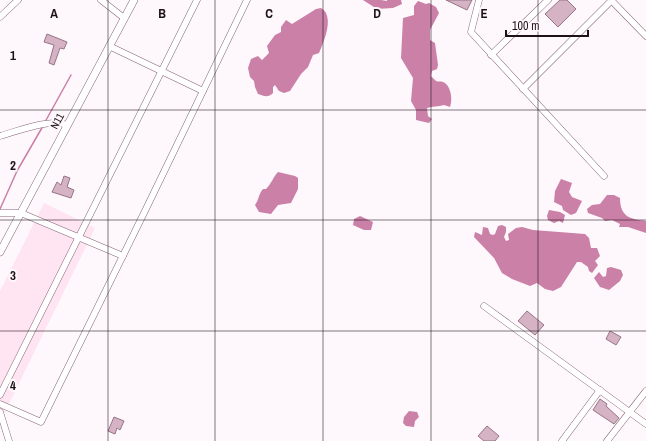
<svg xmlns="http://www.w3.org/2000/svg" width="646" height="441" font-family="'Archivo Narrow',sans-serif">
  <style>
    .built { fill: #ffe4f1 }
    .water { fill: #ca80a7 }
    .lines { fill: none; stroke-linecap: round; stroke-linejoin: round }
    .stream { stroke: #ca80a7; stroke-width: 1.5 }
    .building { fill: #d5b3c4; stroke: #957585 }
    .minor-casing { stroke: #856676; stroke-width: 7 }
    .major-casing { stroke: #856676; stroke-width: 8 }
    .minor { stroke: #fff; stroke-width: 6 }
    .major { stroke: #fff; stroke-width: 7 }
    .grid { fill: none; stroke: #1c1117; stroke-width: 1; stroke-opacity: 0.55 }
    .labels { text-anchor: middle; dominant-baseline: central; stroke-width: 4; stroke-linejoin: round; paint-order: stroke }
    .street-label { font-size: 11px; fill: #1c1117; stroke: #fef7fb }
    .grid-label { font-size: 13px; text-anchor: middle; font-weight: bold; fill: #1c1117; stroke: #fef7fb; stroke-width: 4; stroke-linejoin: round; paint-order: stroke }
  </style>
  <rect width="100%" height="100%" fill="#fef7fb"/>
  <path class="built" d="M44,203L95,228L0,422V291Z"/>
  <g class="water">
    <path d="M363,0H381L387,1V0H401L402,4L393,8L377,9Z"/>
    <path d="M418,1L426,4L429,3L436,7L439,13L430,30V40L435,43L438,65L437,69L432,71L431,76L436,81C438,82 441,81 443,82C451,85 453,100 450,107L444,105C438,107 433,106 427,108L428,116L432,119L429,123L416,120V110L411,101L413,78L401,58L403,18L414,15V6Z"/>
    <path d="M321,8C335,16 324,41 319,53L313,55L308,67L301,74L290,91L284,93L279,91L275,85L273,87V93C268,98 264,96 258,94L255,87L254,81L250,77L248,68L251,59L258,56L262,60L269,53L267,46L275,35L281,32V27L286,20L292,24L316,9Z"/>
    <path d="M278,172L295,176L298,178V189L291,203L278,205L271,214L259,212L255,205C259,200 258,195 263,189H266C272,183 273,177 278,172Z"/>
    <path d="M561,179L572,183L569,192L572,197L582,201L576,213L571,215L563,210L562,206L554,202L555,191Z"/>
    <path d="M607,195H614L620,198C620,217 630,219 646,221V233L628,227H619L620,224L612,220L605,221L602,218L588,213L587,209L592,205L600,204Z"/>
    <path d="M549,210L560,212L565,215L563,223L559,221L554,223L548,220L547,216Z"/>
    <path d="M360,216L373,222L371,230H364L353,225L354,219Z"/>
    <path d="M502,225L506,227V232L504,237L506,241L509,240L508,234L516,228L522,227L533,230L585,234L589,238L591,248H597L600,256L595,261L598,265L592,273L589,271L588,267L581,262H577L561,287L553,291L545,289L537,283L530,286L512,279L502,273L494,258L474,237L475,232L482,235L483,227L488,228L490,234L493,235L495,234L498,226Z"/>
    <path d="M611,267L621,270L623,275L620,281L609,290L600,287L594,278L599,272L603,277L606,276L607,268Z"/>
    <path d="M409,411L417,412L419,417L415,421L414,427L406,426L403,423L404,417Z"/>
  </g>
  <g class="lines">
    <g class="stream">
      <path d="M45,122L71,75"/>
      <path d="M0,209L17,171L43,126"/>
    </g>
  </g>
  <g class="building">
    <path d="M446,0H472L467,10Z"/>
    <path d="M560,0H567L576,9L558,27L545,14Z"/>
    <path d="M47,34L67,42L64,49L60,48L54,65L49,63L54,45L44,42Z"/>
    <path d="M64,176L70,178L67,187L74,190L71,198L52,192L57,182L61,185Z"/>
    <path d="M527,311L544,325L535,335L518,321Z"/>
    <path d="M610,331L621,337L616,345L606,339Z"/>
    <path d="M600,399L607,404L606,406L619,418L614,424L593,410Z"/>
    <path d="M114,417L124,421L120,430L117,428L115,434L108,431Z"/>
    <path d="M487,426L499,436L495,441H484L478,436Z"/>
  </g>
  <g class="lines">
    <defs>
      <g id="minor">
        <path d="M101,0L124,18"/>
        <path d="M479,0L471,32L604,176"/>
        <path d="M611,0L646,36"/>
        <path d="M0,17L18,0"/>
        <path d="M109,46L203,91"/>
        <path d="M491,55L548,0"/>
        <path d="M523,89L612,0"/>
        <path d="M0,136C18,131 50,118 67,125"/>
        <path d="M0,213H21L123,256"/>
        <path d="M484,306L646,424"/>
        <path d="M0,395L197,0"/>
        <path d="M0,404L41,422L145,211L247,0"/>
        <path d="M0,412L9,441"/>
        <path d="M562,441L600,390"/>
        <path d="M607,441L646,391"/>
      </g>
      <path id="major" d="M0,252L134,0"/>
    </defs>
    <use href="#minor" class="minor-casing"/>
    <use href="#major" class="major-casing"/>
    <use href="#minor" class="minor"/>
    <use href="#major" class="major"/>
  </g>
  <path class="grid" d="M108,0V441M215,0V441M323,0V441M431,0V441M538,0V441M0,110H646M0,220H646M0,331H646"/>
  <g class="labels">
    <g class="street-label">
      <text transform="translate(57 121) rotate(-62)">N11</text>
    </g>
  </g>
  <g class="grid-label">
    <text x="54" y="18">A</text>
    <text x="162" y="18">B</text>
    <text x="269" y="18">C</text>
    <text x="377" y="18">D</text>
    <text x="484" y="18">E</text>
    <text x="13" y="60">1</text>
    <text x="13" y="170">2</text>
    <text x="13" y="280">3</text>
    <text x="13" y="390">4</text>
  </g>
  <path d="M506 30v6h82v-6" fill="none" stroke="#1c1117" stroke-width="2"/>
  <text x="512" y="30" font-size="12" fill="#1c1117" stroke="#fef7fb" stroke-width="3" paint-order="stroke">100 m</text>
</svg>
